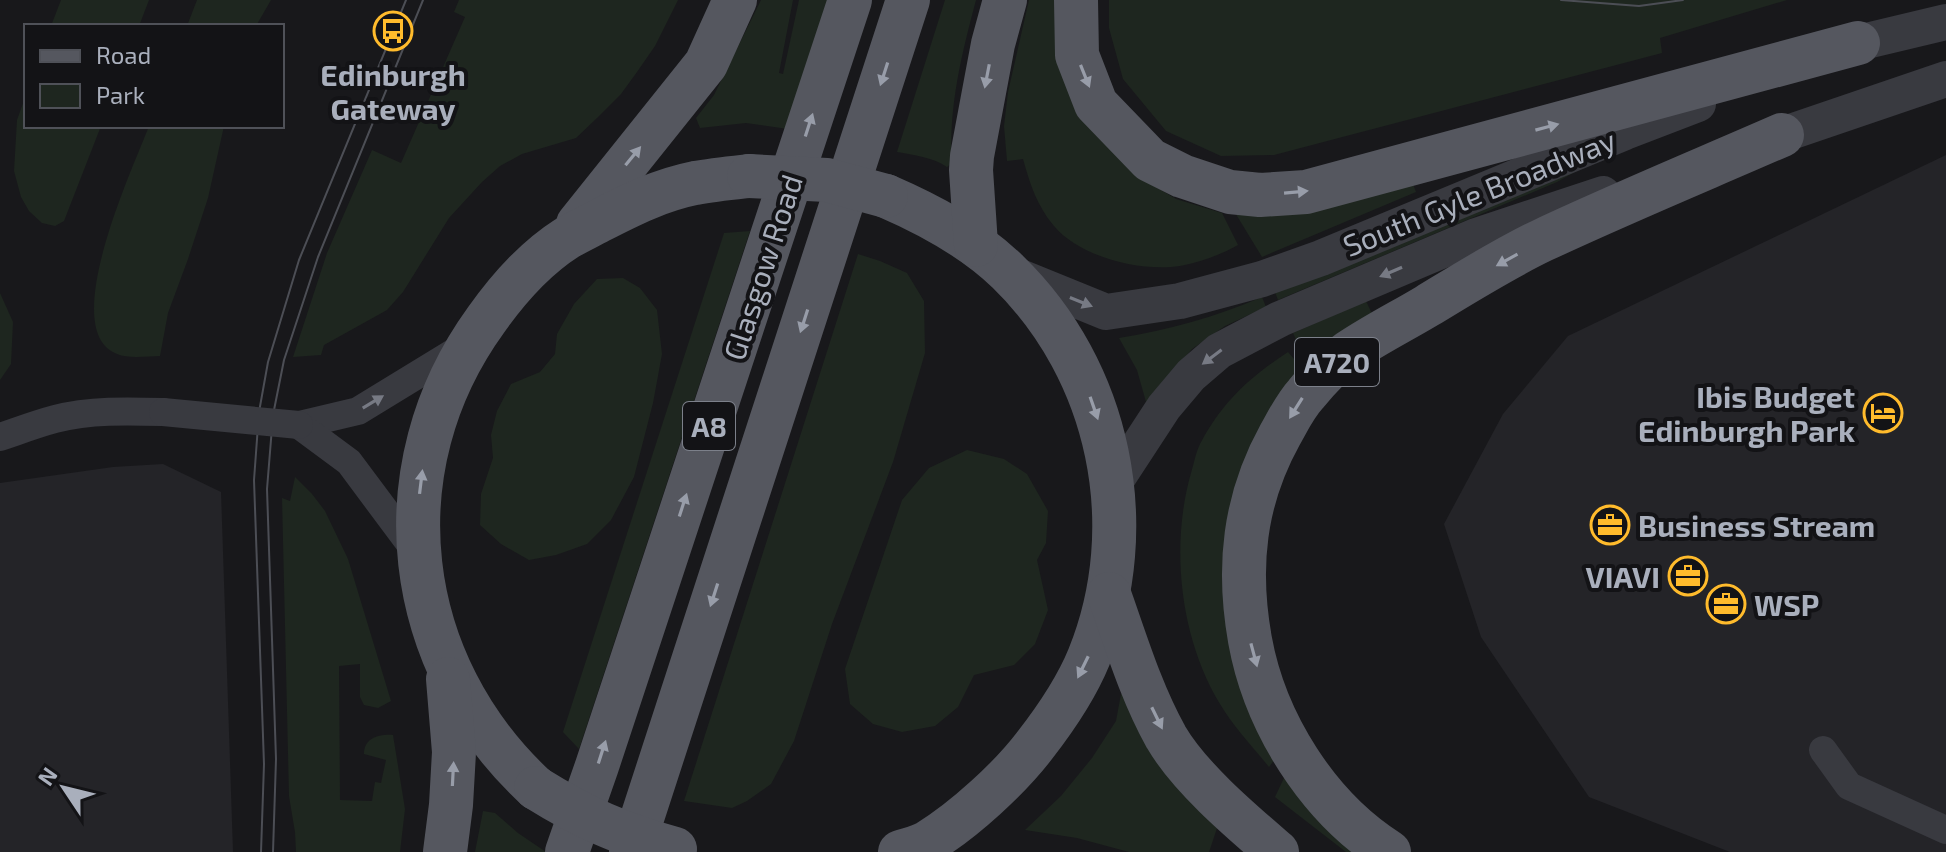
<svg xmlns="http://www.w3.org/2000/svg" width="1946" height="852" font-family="'Exo 2',sans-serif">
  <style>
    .built { fill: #242428 }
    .green { fill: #1e261f }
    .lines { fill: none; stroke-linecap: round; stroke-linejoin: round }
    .minor { stroke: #393a40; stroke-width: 28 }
    .tertiary { stroke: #393a40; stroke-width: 36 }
    .primary { stroke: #55575f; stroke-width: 44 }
    .tram { stroke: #4c4e55; stroke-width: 2 }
    .minor-bridge { stroke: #393a40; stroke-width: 28 }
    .primary-bridge { stroke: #55575f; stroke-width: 44 }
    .oneway { fill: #989da9 }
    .oneway2 { fill: #777a84 }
    .labels { text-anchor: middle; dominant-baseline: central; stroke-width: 8; stroke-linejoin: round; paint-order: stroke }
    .shield { fill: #131316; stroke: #7c808a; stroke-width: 2 }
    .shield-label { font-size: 28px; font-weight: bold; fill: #a9afbc }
    .poi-label { font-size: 30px; font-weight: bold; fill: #a9afbc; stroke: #131316; text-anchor: end }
    .street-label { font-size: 30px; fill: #a9afbc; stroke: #131316 }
  </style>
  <rect width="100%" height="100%" fill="#18181b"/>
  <g class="built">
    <path d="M1946,155V852H1730L1589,797L1481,637L1444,524L1503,414L1568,336Z"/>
    <path d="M163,464L221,492L233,852H0V483L113,467Z"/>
  </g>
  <g class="green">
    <path d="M61,0H149L139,26H51Z"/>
    <path d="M197,0H271L256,26H187Z"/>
    <path d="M459,0H678L655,46L637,72L621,94L597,118L576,138L522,154L500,166L482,182L449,218L403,292L387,310L324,345L321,355L293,357L327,253L372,150L401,163L465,17L454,12Z"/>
    <path d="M761,0H793L779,73L783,74L799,0H828L788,129L746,123L700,128L696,118L714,95Z"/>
    <path d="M945,0H976C962,53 948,108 952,163L947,167C932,157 914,155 897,152Z"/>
    <path d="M1029,0H1055L1146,181L1176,199L1222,213L1238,245C1220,255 1201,262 1180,266C1140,272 1080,257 1054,226C1037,206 1030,184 1023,159L1007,161L1004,126L1008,92Z"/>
    <path d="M1109,0H1787L1660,38L1662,53L1274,155L1221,156L1166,131L1123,79L1109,28Z"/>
    <path d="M26,95V126H101L64,221L55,226L42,223L29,211L21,197L14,171L17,120Z"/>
    <path d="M149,126H224L208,198L188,259L168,313L160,356C147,356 129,359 117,354C56,331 134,166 149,126Z"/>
    <path d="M1598,159L1557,182L1278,300L1275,292Z"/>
    <path d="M1411,179L1416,192L1262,257L1234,211Z"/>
    <path d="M750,231L579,749L563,732L724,233Z"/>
    <path d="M858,254L880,261L907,273L924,301L925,353L893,462L832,624L794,741L771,784L747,801L732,808L684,801Z"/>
    <path d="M623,278L640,288L657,310L662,354L653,403L634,477L611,520L587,544L556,555L529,560L501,544L480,525L481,494L493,458L491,435L497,411L511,384L540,372L555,354L557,334L574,304L597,279Z"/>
    <path d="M0,293L13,322L11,364L0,380Z"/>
    <path d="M1262,297L1266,307L1225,326L1192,349L1146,402L1137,370L1119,338C1169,330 1215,317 1262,297Z"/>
    <path d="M1366,301L1374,318L1320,359L1298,344L1293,333Z"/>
    <path d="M1288,352L1306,373L1241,512L1283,748L1269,767C1252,746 1233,726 1220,704C1180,638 1170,546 1191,473C1194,463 1196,452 1200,444C1223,401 1249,378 1288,352Z"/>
    <path d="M967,450L1004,459L1027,474L1048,511L1046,543L1037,560L1048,610L1035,644L1014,665L974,675L958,707L935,726L902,732L873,724L850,704L845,669L902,500L929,468Z"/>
    <path d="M295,477L312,494L325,511L348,559L391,701L378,708L364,705L360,697V664L339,666L340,800L372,801L375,782L381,783L386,760L364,754C364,738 379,734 393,735L405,809L400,852H296L295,832L289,796L282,498L290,501Z"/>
    <path d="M1121,694H1126L1218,825L1209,852H1129L1077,838L1025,830L1061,796L1092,758L1116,721Z"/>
    <path d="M1292,761L1377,852H1346L1275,797Z"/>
    <path d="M483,811L495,813L518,833L546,852H475Z"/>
  </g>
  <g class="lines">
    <g class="minor">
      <path d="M299,425L358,411L466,345"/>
      <path d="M299,425L349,462L419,556"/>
      <path d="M0,437C18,431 36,424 55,419C90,410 127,411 163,412"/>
      <path d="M1823,750L1849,786L1946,830"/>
    </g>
    <g class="tertiary">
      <path d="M1832,53L1858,43L1946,22"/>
      <path d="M1758,143L1946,79"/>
      <path d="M1010,273L1106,312L1180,301L1262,279L1321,258L1625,132L1698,104"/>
      <path d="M1113,485L1164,407L1191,375L1219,351L1280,319L1476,236L1603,194"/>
    </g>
    <g class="primary">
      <path d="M1076,0L1077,55L1096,104L1150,160L1182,176L1230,192L1260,195L1306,192L1858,43"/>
      <path d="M886,196C930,215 973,238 1008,272C1110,371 1142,526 1089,657C1076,689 1056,718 1035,745C1010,778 964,820 928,842C920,847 909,849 900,852"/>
      <path d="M578,224L706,64L735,0"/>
      <path d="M976,245L971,170L972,156L993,44L1005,0"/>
      <path d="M1109,594C1126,642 1141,692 1166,737C1190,778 1241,821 1277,852"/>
      <path d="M536,788C402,664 378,469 486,320C508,289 534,259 567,238C577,232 588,227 599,221C630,205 660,190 695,183C712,180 731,178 749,176"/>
      <path d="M445,852L451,805L454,752L448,679"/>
      <path d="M567,852L597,766L850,0"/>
      <path d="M631,852L908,0"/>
      <path d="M1389,852C1318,807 1265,723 1250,640C1237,567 1244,500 1280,435C1288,421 1295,406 1306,394C1318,379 1333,363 1349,352C1374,335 1402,321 1427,306C1465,283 1503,259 1543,240C1622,203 1702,170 1782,135"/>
    </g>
    <g class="tram">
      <path d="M1561,0L1639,6L1683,0"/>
      <path d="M261,852L264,764L254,480L259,412L268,362L299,260L406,0"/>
      <path d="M273,852L276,759L267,489L273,415L284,360L318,257L423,0"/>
    </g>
    <path class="minor-bridge" d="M163,412L299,425"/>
    <g class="primary-bridge">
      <path d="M749,176L827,180L886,196"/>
      <path d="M536,788C584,818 621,834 675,849"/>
    </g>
  </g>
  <defs><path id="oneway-solid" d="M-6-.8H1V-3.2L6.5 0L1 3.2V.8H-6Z" transform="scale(2)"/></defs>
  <g class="oneway">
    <use href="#oneway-solid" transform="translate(884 74) rotate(108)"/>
    <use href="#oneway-solid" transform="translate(987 76) rotate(101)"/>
    <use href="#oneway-solid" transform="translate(1085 76) rotate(68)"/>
    <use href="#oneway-solid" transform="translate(809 125) rotate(-72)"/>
    <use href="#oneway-solid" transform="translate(1547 127) rotate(-15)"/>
    <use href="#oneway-solid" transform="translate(633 156) rotate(-51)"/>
    <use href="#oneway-solid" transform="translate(1296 192) rotate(-5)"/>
    <use href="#oneway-solid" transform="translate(1507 260) rotate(151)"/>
    <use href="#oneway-solid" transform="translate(804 321) rotate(108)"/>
    <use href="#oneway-solid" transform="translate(1094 408) rotate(71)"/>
    <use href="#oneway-solid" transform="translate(1296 408) rotate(122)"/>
    <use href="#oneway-solid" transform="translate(421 482) rotate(-83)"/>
    <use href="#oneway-solid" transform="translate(683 505) rotate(-72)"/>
    <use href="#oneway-solid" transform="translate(714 595) rotate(108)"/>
    <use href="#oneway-solid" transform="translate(1254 655) rotate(75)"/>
    <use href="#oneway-solid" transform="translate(1083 667) rotate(116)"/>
    <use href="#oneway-solid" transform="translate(1157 718) rotate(64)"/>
    <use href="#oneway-solid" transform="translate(602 752) rotate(-72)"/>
    <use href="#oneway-solid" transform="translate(453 774) rotate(-87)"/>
  </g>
  <g class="oneway2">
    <use href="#oneway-solid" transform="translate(1391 272) rotate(157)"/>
    <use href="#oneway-solid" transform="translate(1081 302) rotate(22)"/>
    <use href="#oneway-solid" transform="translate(1212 357) rotate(143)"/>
    <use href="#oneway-solid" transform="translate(373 402) rotate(-31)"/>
  </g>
  <defs>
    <symbol id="bus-ring" viewBox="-11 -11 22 22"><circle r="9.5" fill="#131316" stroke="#ffbb2c" stroke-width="1.5"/><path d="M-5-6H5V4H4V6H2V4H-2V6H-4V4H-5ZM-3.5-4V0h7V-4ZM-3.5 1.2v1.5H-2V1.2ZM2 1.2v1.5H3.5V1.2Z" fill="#ffbb2c"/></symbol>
    <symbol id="hotel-ring" viewBox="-11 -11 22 22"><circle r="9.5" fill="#131316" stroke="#ffbb2c" stroke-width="1.5"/><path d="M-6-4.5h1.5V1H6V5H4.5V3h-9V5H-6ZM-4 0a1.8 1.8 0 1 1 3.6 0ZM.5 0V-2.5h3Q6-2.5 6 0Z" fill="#ffbb2c"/></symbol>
    <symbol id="office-ring" viewBox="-11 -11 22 22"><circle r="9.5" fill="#131316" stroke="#ffbb2c" stroke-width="1.5"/><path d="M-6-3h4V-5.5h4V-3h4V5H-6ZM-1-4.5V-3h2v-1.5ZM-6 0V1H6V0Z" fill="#ffbb2c"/></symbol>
  </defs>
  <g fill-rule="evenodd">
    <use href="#bus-ring" x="371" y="9" width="44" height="44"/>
    <use href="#hotel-ring" x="1861" y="391" width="44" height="44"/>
    <use href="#office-ring" x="1588" y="503" width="44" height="44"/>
    <use href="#office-ring" x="1666" y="554" width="44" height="44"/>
    <use href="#office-ring" x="1704" y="582" width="44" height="44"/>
  </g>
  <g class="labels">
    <g class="shield">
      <rect x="1295" y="338" width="84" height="48" rx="6"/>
      <rect x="683" y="402" width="52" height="48" rx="6"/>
    </g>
    <g class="shield-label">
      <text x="1337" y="362">A720</text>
      <text x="709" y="426">A8</text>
    </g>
    <g class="poi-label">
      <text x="393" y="74" text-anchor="middle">Edinburgh<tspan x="393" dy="34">Gateway</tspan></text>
      <text x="1855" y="396">Ibis Budget<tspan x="1855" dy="34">Edinburgh Park</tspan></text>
      <text x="1638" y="525" text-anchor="start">Business Stream</text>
      <text x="1660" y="576">VIAVI</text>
      <text x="1754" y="604" text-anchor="start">WSP</text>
    </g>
    <g class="street-label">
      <text transform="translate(1479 192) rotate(-22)">South Gyle Broadway</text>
      <text transform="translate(762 267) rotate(-72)">Glasgow Road</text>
    </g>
  </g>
  <rect x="24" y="24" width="260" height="104" fill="#131316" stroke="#4f5158" stroke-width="2"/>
  <rect x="40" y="50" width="40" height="12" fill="#55575f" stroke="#4f5158" stroke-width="2"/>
  <text x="96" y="64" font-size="24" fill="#a9afbc">Road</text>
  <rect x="40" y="84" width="40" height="24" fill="#1e261f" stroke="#4f5158" stroke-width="2"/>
  <text x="96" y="104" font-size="24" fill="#a9afbc">Park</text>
  <g transform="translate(64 788) rotate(305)" stroke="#131316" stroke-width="6" paint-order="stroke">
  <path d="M0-6L14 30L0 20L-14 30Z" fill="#a9afbc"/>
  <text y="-12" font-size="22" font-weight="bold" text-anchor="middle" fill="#a9afbc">N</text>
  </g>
</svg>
